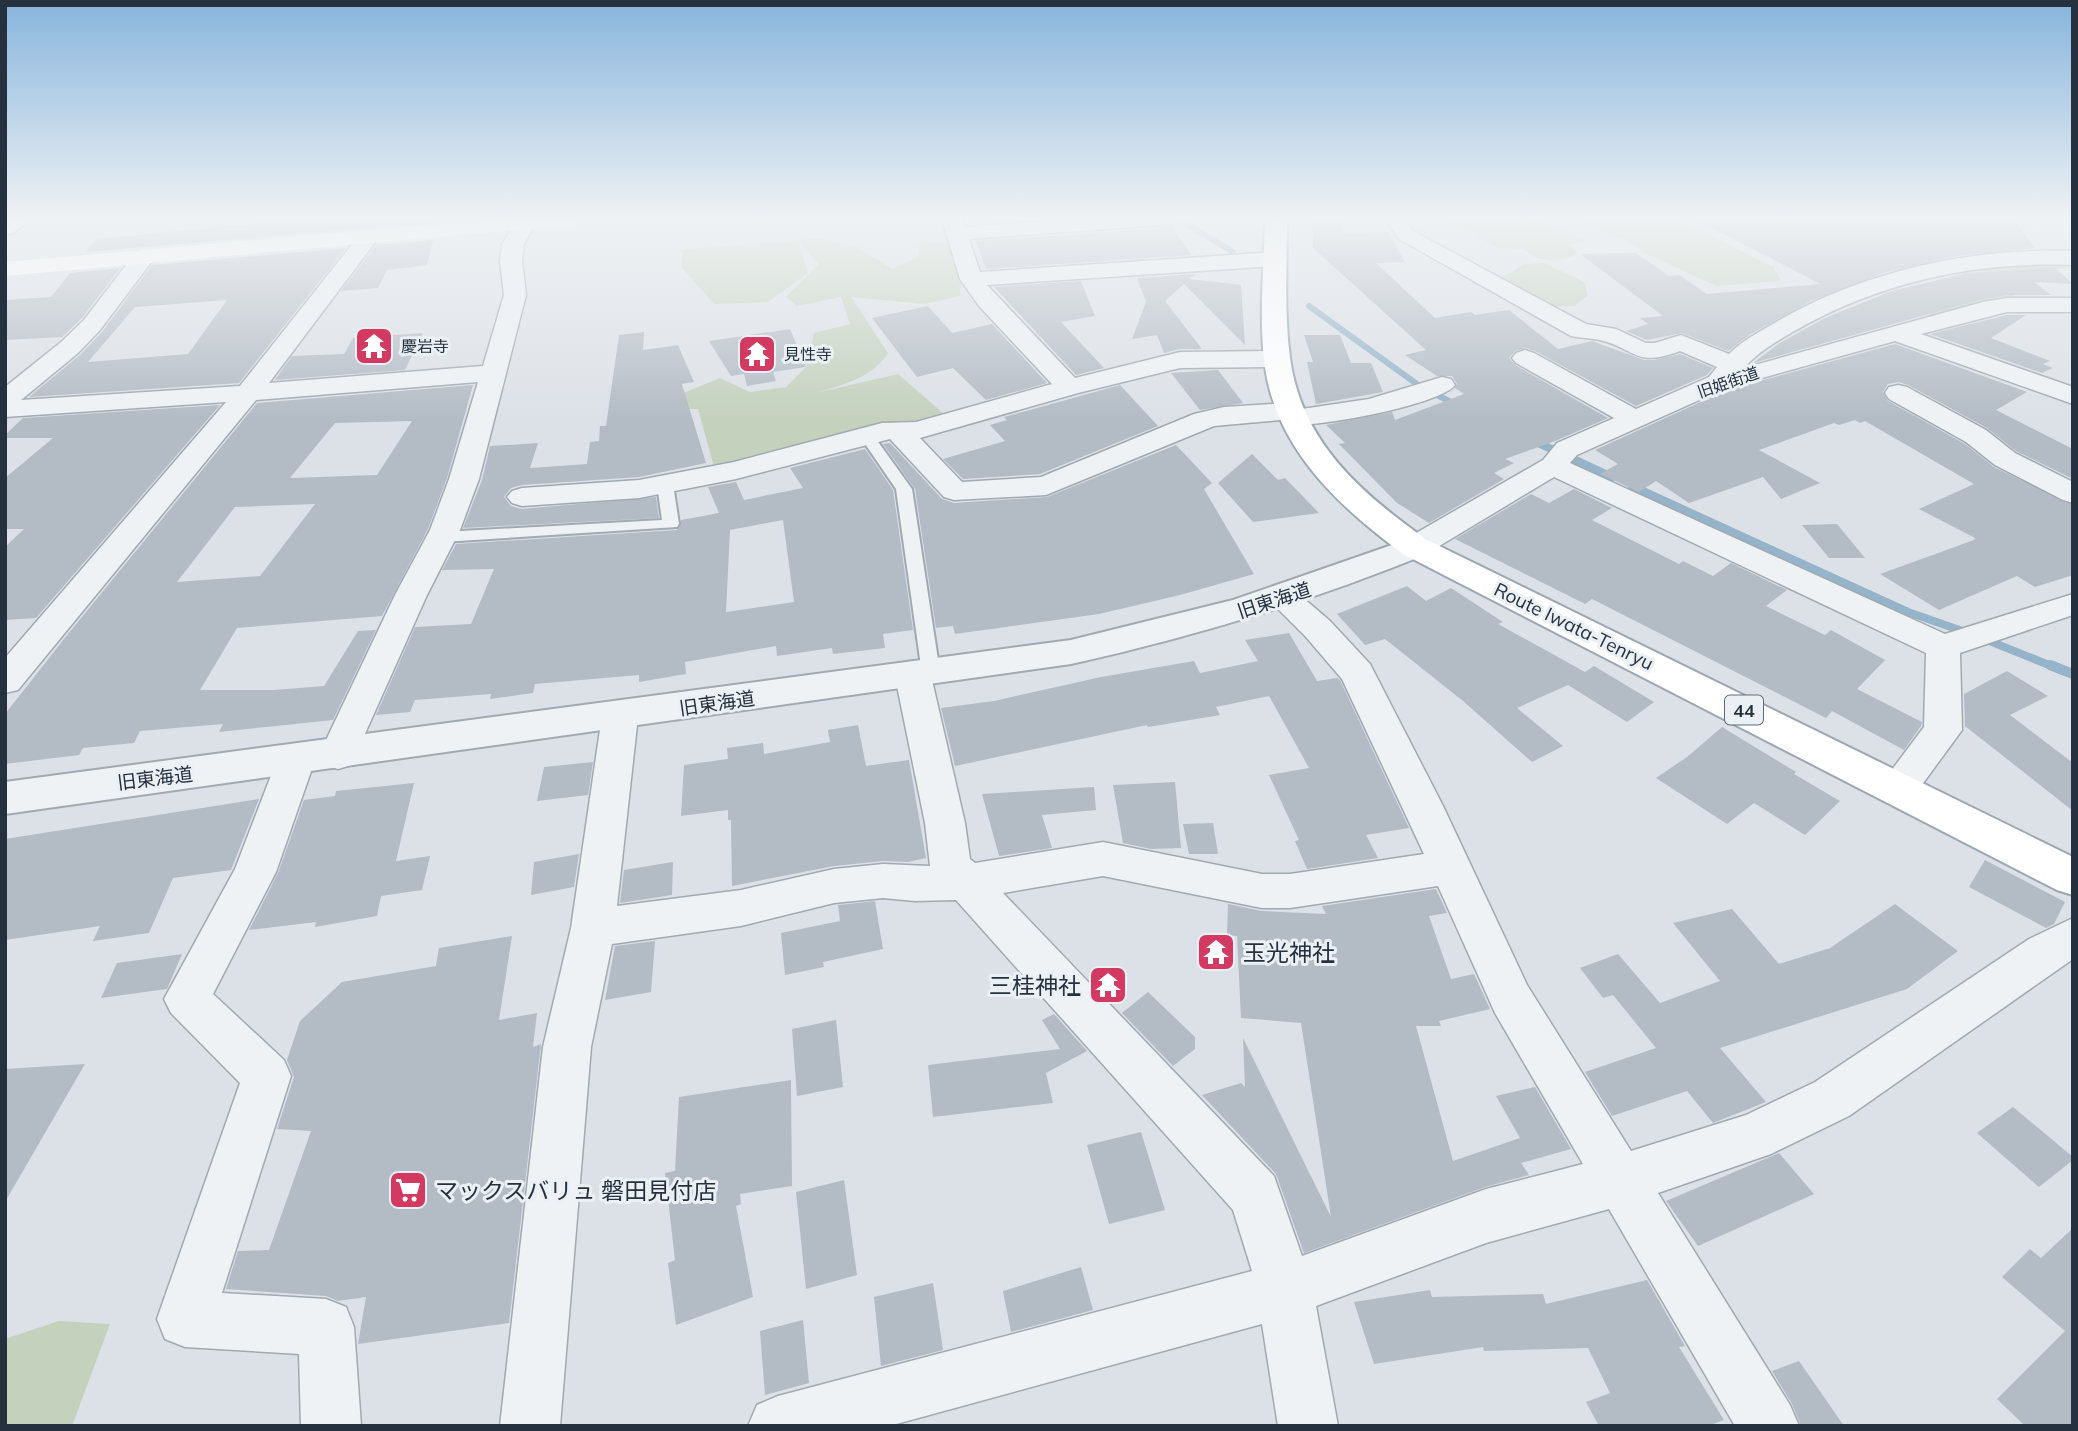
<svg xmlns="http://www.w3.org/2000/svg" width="2078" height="1431" font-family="Mulish,'Noto Sans JP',sans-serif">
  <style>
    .green { fill: #c4d1bd }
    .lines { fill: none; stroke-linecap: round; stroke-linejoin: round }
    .stream-far2 { stroke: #95b4c9; stroke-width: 6 }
    .stream-far1 { stroke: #95b4c9; stroke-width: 8 }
    .stream { stroke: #95b4c9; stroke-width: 10 }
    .building { fill: #b3bbc4; fill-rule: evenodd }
    .service-casing { stroke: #a1a9b1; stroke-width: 4 }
    .minor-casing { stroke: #a1a9b1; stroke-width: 3 }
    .tertiary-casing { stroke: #a1a9b1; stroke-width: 4 }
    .primary-casing { stroke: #9ba7b3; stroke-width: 4 }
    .service { fill: #eff2f5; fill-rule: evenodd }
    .minor { fill: #eff2f5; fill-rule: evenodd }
    .tertiary { fill: #eff2f5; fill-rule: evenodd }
    .secondary { fill: #fff; fill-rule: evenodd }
    .primary { fill: #fff; fill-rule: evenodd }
    .labels { text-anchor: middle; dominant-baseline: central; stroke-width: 6; stroke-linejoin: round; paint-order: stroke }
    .far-poi-label { font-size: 16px; fill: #25313e; stroke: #ebf0f5; text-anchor: start }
    .far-street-label { font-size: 16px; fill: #25313e; stroke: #ebf0f5 }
    .shield { fill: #ebf0f5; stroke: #606a75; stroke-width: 2 }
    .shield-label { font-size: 18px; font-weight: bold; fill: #25313e }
    .street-label { font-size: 19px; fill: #25313e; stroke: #ebf0f5 }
    .near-poi-label { font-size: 23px; fill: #25313e; stroke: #ebf0f5; text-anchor: start }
  </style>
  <rect width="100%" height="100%" fill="#dce1e7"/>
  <g class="green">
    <path d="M1444,219H1540L1587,241L1571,244L1577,254C1558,263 1538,263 1523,249L1500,248L1488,243L1473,232L1450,226Z"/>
    <path d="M1578,219H1677L1773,267L1781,281L1717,286L1642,252L1625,240L1590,228Z"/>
    <path d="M819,238L854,246L893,269L919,256L920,239L950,245L961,277L960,296L925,304L851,297L888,353C872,378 846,383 820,392L898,374L943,413L716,474L698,409L647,408L720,378L750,392L786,387L806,367L814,333L850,324L841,297L797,306L786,297L819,264L799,243L808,273L768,302L714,304L682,268V250Z"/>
    <path d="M2073,258V269H2041L1994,283L2027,304L1934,316L1917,310L1971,278L1960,273L1980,262Z"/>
    <path d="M1544,263L1584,282L1588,295L1575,306L1535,307L1500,279L1525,264Z"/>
    <path d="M59,1321L110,1324L72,1426H5V1339Z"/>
  </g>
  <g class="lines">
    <g class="stream-far2">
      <path d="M1178,219L1233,252"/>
      <path d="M1309,306L1421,387L1457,405"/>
    </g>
    <g class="stream-far1">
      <path d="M1534,441L1612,477"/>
      <path d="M1632,486L1908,612L1968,633"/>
      <path d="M1982,638L2054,667"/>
    </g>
    <path class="stream" d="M2050,665L2073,674"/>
  </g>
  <g class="building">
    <path d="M298,219H439L438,222L86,252L96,239Z"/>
    <path d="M1312,219H1341L1343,233L1388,232L1405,262L1376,263L1435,318L1471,312L1475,315L1509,310L1558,349L1592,341L1644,360H1654L1680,354L1713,368L1707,375L1636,406L1535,351L1526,348L1515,351L1509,358L1515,365L1608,418L1555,441L1505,459L1514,463L1494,473L1504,479L1429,523L1397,503L1339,444L1345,443L1326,425L1392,412L1395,420L1464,394L1455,388L1457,384L1452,376H1437L1405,355L1426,350L1313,248Z"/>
    <path d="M1835,219H2015L2034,248L1958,256L1883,273L1811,301L1751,334L1728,351L1682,333L1647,340L1626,331L1648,324L1640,318L1663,316L1580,254L1636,253L1669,276L1679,275L1707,294L1821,284L1696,220L1835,222Z"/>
    <path d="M1171,225L1191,255L986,269L976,241L1162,228Z"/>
    <path d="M433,240L427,265L387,270L378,288L341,291L376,245Z"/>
    <path d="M346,248L239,383L29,397L80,355L102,332L152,265ZM227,300L188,354L88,362L135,307Z"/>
    <path d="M2054,267L2073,284L2034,282L2051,295H2007L1983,299L1753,363L1780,343L1825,318L1892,291L1963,274Z"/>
    <path d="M120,268L82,318L62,337L5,340V300L51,297L70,273Z"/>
    <path d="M1196,274L1189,279L1241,285L1245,345L1184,284L1165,301L1202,349H1180L1164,353L1157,335L1132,339L1146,302L1137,278Z"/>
    <path d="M1081,281L1095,316L1061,322L1104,368L1076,375L994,287Z"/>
    <path d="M928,306L952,333L992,324L1047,383L986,400L953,368L917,377L872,318Z"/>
    <path d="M2007,315H2026L1991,338L2050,361L2043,364L2053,368L2042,373L1930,334Z"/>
    <path d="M790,329L806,367L773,372L776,381L747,386L744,374L731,376L709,341Z"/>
    <path d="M644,332L643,350L678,345L694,382L682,384L706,463L639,477L522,485L511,488L504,497L511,506L522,509L656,497L659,518L463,528L482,480L490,446L538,443L530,468L587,464L590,442L599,441L600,426H606L619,335Z"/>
    <path d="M423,333L405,370L275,380L292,356L344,354L353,338Z"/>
    <path d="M1304,335H1340L1351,363H1371L1383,392L1316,404L1307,362H1313Z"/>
    <path d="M1895,344L2027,392L1996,410L2073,449V479L2016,451L1987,428L1908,385L1899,382L1888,384L1883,392L1888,401L1965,444L1994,467L2073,505V575L2035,587L2017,576L1939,610L1880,574L1974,540L1975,538L1919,509L1974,484L1865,421L1860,423L1855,420L1839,425L1834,423L1759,450L1820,483L1781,499L1763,477L1689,503L1656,481L1639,492L1600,474L1618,464L1595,450L1727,390Z"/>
    <path d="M1218,370L1243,403L1200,410L1171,373Z"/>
    <path d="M473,385L447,478L428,529L382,616L237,628L200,690H274L324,686L358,631L376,630L333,720L219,732L223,724L140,731L134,743L83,748L79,755L5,764V714L68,634L257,403ZM412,421L377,475L290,478L335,423ZM315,504L260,576L177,582L235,507Z"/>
    <path d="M1120,385L1158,426L1040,474L963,479L943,459L1005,441L990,425L1007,420L1004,417Z"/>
    <path d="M220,405L36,618L5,620V547L24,529H5V478L53,438H5V435L23,418Z"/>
    <path d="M890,443L942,499L954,503L1047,497L1176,445L1212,483L1204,489L1254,574L1180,595L1099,614L955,634L953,626L936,628L915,489L883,444Z"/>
    <path d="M865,449L893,490L913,630L883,634L885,648L833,654L832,648L777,656L776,646L685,662L686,674L639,682V675L535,684L533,693L490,699L491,694L415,700L410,712L376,715L415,627L471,624L494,569L442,570L456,544L677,530L681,520L719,513L708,487L736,482L744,500L803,488L790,468ZM783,520L794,602L726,612L730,530Z"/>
    <path d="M1252,454L1278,480L1285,478L1319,513L1253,522L1218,483Z"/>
    <path d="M1574,489L1612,508L1592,520L1679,564L1683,561L1713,576L1731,563L1787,590L1766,606L1825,635L1831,630L1885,660L1857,689L1922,722L1921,726L1904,750L1832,711L1826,718L1592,599L1585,604L1455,539L1531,494L1549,503Z"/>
    <path d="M1837,524L1865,558H1829L1802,525Z"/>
    <path d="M1407,586L1426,601L1451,588L1503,622L1498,624L1585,672L1594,666L1654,702L1627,722L1568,685L1517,708L1563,746L1532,762L1463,701L1385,639L1365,645L1337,614Z"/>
    <path d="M1289,633L1317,681L1337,678L1340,680L1409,828L1366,835L1378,858L1307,869L1295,841L1299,840L1269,775L1309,768L1269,696L1216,707L1220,715L1148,727L1147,725L955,766L941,708L994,701L1101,677L1194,661L1200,673L1258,661L1245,640Z"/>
    <path d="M2007,671L2048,696L2010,715L2073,763V811L1965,726L1964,694Z"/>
    <path d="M858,725L866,766L909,760L926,858L908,862L883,861L834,866L732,886L731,820H728V810L681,816L684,765L728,759L727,748L763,743L764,754L830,742L828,730Z"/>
    <path d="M1722,727L1796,772L1794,774L1840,801L1805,835L1754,803L1727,824L1656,778L1687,757Z"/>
    <path d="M593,762L588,795L537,801L544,767Z"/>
    <path d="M1175,782L1181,848L1151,849L1123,843L1113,785Z"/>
    <path d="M414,783L396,861L430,856L422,890L381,896L377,916L315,927L316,922L249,930L278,873L304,800L335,796L336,791Z"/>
    <path d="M1094,787L1096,810L1042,815L1052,848L999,856L982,794Z"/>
    <path d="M259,799L231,870L173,878L149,933L93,941L100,926L5,940V839Z"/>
    <path d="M1213,823L1218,854H1189L1183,824Z"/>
    <path d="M579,854L574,887L531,895L534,862Z"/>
    <path d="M1985,860L2065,902L2054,924L2046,928L1969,887Z"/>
    <path d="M673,862L672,895L620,903L624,870Z"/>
    <path d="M1436,889L1447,913L1429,916L1451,979L1474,974L1490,1009L1439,1021L1441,1026H1416L1453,1161L1520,1138L1496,1096L1535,1087L1571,1149L1521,1163L1529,1175L1485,1187L1304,1253L1276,1174L1202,1095L1241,1083L1245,1087L1243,1038L1331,1217L1301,1023L1241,1018L1237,936L1227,935L1228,904L1262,911L1326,914L1322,906Z"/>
    <path d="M875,901L883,949L823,962L824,967L785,975L781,933L840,921L838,905Z"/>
    <path d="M1895,904L1958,951L1907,989L1720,1048L1766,1102L1713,1123L1687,1091L1612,1116L1585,1072L1656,1048L1613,995L1603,998L1580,968L1618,954L1660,1003L1720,981L1673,923L1732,909L1779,964L1830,948Z"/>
    <path d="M512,936L499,1020L537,1013L533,1047L541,1044L509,1323L358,1344L366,1297L338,1301L326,1296L226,1289L238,1251L269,1250L311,1131L277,1129L294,1077L287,1060L300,1021L342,982L436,966L439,948Z"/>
    <path d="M655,941L651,992L605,1000L615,946Z"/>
    <path d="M182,954L167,989L101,998L117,963Z"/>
    <path d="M1148,992L1195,1037V1049L1173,1066L1122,1013Z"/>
    <path d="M1054,1014L1087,1051L1046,1073L1053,1103L933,1117L928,1065L1060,1049L1042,1020Z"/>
    <path d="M836,1020L843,1087L797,1096L792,1029Z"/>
    <path d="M85,1064L5,1202V1069Z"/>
    <path d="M791,1080L792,1186L740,1194L741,1204L736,1206L753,1297L676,1325L668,1263L675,1260L665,1173L675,1171L679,1097Z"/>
    <path d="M2013,1107L2073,1157V1160L2039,1187L1977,1133Z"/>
    <path d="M1141,1132L1165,1210L1109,1224L1087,1145Z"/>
    <path d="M1779,1153L1814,1194L1698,1246L1666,1201Z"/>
    <path d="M844,1180L857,1275L806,1289L796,1192Z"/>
    <path d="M2073,1228V1426H2025L1997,1399L2065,1331L2002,1277L2030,1249L2041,1258Z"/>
    <path d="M1081,1267L1093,1310L1011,1332L1003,1291Z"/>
    <path d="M1647,1280L1685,1346L1679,1347L1724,1420L1708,1426H1599L1586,1402L1610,1393L1588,1348L1484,1351L1483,1347L1374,1364L1354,1302L1430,1290L1432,1297L1543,1294L1546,1304Z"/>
    <path d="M933,1283L943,1350L881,1366L874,1297Z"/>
    <path d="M803,1320L809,1383L765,1395L760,1331Z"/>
    <path d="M1799,1361L1844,1426H1801L1792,1404L1772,1371Z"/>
  </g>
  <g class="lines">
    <defs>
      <g id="service">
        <path d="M866,431L871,432L912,489L940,673L938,677H924L922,673L896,489L859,435Z"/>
        <path d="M665,479L673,484L679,524L677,527L442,542L434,537L442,532L662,520L657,484Z"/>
      </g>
      <g id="minor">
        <path d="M518,219H534L536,223L524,244L522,261L526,295L479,479L460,530L427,595L351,765L338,769L325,765L319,755L395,595L430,530L449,479L478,382L256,400L18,690L5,693V658L226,402L5,417V387L60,343L84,320L136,252H152L155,257L100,330L78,353L21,400L240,386L361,233H375L379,237L269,383L483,366L504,295L500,261L502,244Z"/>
        <path d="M942,219H962L965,227L1077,219H1172L1169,223L1162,225L969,239L980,272L1276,252L1284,254L1287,259L1284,264L1276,266L987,285L1075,378L1180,352L1277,351L1286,354L1290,359L1286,364L1277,367L1180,368L1078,393L920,438L962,482L1041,477L1194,414L1224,407L1290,403L1299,405L1302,409L1369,399L1442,377L1451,379L1455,385C1441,405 1308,430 1283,424L1281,420L1214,426L1046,495L954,500L944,497L890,439L736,479L639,498L522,506L512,503L507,497L512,491L522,488L639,480L734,462L882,423L916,422L1052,384L979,306L960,279Z"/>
        <path d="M1385,219H1405L1413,231L1586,324L1616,329L1646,343H1655L1681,335L1729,354C1743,340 1761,331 1778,321C1866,270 1972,248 2073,251V265C1974,261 1876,283 1791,333C1774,343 1757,353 1744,368L1983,302L2007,298H2073V312H2007L1921,334L2073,387V404L1895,341L1726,388L1577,455L1570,463L1945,634L2073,594V615L1960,653L1962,730L1913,797L1899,802L1885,797L1879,787L1924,727L1926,653L1554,477L1426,554L1415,556L1404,554L1399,547L1404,540L1543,460L1557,443L1614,418L1516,363L1512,358L1516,353L1525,350L1534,353L1636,409L1709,377L1717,367L1680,351C1634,368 1637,349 1600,340C1590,338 1581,338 1571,336L1399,239Z"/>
        <path d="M1898,385L1907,387L1986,430L2015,453L2073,482V503L2063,500L1995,465L1966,442L1889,399L1885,393L1889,387Z"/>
        <path d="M1282,587L1294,590L1330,621L1370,664L1443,806L1527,985L1631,1151L1746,1115L1815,1082L2029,939L2073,918V959L1849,1116L1771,1154L1658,1193L1790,1405L1799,1426H1735L1609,1209L1486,1243L1316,1306L1338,1426H1278L1262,1324L889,1426H748L757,1405L778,1396L1252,1271L1233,1210L956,900L915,901L883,898L834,903L741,926L612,944L591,1047L560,1426H500L543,1047L571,928L602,716L607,707L620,703L633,707L638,716L617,906L741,890L834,869L883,864L930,866L925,823L895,676L900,667L913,664L926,667L931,676L965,823L970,859L975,863L1103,842L1262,874H1290L1424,854L1342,679L1306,637L1266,597L1270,590ZM1103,876L1262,908H1290L1438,886L1495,1013L1583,1164L1486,1189L1302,1256L1274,1176L1003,893Z"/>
        <path d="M296,746L310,750L315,760L276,872L213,994L284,1060L291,1076L222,1293L326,1299L346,1307L354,1327L361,1426H301L299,1354L185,1347L165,1339L157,1319L240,1083L171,1013L164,999L235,869L277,760L282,750Z"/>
      </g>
      <path id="tertiary" d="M1415,537L1427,540L1431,547L1427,554C1311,601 1193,637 1071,664L5,814V782L1071,640L1233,600Z"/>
      <g id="primary">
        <path d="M5,219H30L13,233L5,234Z"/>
        <path d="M1265,219H1287C1287,265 1284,312 1290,358C1301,442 1362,494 1427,540L2073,857V895L2057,890L1403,554C1337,505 1273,446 1264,359C1259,313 1264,265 1265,219Z"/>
      </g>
    </defs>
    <use href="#service" class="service-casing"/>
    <use href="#minor" class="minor-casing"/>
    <use href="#tertiary" class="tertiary-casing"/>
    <use href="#primary" class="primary-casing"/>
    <use href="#service" class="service"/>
    <use href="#minor" class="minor"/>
    <use href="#tertiary" class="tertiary"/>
    <path class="secondary" d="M498,219H582L579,224L571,225L5,276V262Z"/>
    <use href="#primary" class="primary"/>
  </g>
  <linearGradient id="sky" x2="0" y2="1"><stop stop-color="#87b4dc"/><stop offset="0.52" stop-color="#eff2f4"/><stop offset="1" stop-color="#eff2f4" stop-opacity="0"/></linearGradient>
  <rect width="2078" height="419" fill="url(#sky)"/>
  <defs>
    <symbol id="temple-square" viewBox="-11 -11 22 22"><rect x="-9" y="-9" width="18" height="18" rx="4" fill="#d33a61" stroke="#ebf0f5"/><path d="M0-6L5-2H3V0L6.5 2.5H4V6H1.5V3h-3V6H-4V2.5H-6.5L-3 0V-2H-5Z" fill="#fff"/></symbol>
    <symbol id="supermarket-square" viewBox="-11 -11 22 22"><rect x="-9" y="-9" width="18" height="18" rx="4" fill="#d33a61" stroke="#ebf0f5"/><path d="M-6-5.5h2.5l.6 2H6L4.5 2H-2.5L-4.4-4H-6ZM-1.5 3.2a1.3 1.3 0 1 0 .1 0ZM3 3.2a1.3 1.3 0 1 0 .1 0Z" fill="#fff"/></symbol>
  </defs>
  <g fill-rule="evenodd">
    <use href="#temple-square" x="352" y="324" width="44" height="44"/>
    <use href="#temple-square" x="735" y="332" width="44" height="44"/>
    <use href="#temple-square" x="1194" y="930" width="44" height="44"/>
    <use href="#temple-square" x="1086" y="963" width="44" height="44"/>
    <use href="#supermarket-square" x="386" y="1168" width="44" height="44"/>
  </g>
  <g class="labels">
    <g class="far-poi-label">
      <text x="401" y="346">慶岩寺</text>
      <text x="784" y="354">見性寺</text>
    </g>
    <g class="far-street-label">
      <text transform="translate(1728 382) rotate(-19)">旧姫街道</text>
    </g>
    <rect class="shield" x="1725" y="695.5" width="38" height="29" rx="5"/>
    <g class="shield-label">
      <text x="1744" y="710">44</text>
    </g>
    <g class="street-label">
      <text transform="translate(1274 600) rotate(-18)">旧東海道</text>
      <text transform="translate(1574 626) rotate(26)">Route Iwata-Tenryu</text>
      <text transform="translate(717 703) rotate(-8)">旧東海道</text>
      <text transform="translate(155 778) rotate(-7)">旧東海道</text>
    </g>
    <g class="near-poi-label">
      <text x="1243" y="952">玉光神社</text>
      <text x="1081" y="985" text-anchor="end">三桂神社</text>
      <text x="435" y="1190">マックスバリュ 磐田見付店</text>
    </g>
  </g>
  <rect width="2078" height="1431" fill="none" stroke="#25313e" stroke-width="14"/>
</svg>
